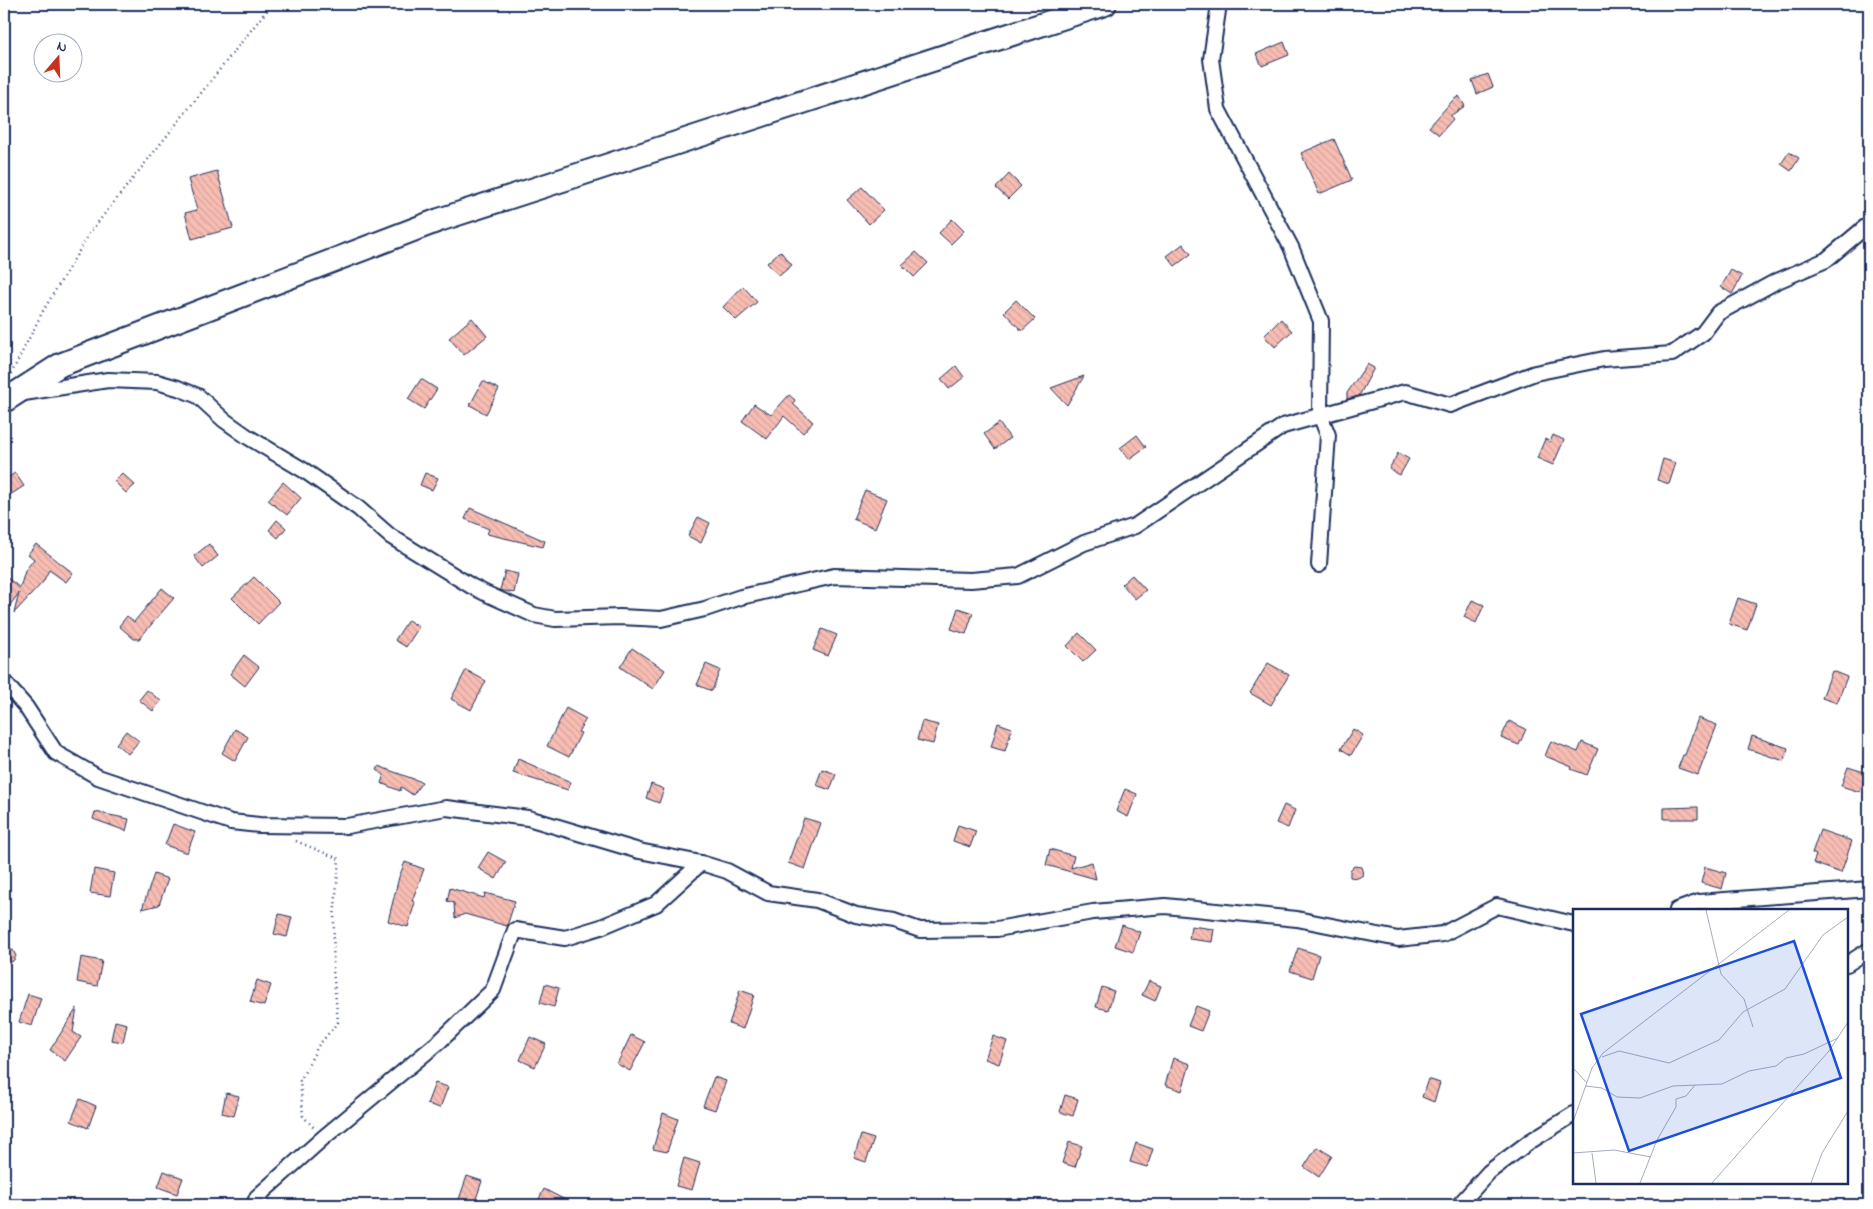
<svg xmlns="http://www.w3.org/2000/svg" width="1873" height="1209" font-family="'Indie Flower',sans-serif">
  <style>
    .building { fill: url(#building-back-hatch); stroke: #1b2f5e }
    .lines { fill: none; stroke-linecap: round; stroke-linejoin: round }
    .minor-casing { stroke: #1b2f5e; stroke-width: 18 }
    .primary-casing { stroke: #1b2f5e; stroke-width: 26 }
    .path { stroke: #1b2f5e; stroke-width: 2.5; stroke-dasharray: 1 4; stroke-linecap: butt }
    .minor { stroke: #fff; stroke-width: 14 }
    .primary { stroke: #fff; stroke-width: 22 }
    .inset-road { fill: none; stroke: #a4acbf; stroke-width: 1 }
    .view { fill: #1d4ed8; fill-opacity: 0.15; stroke: #1d4ed8; stroke-width: 2.5 }
    .inset-edge { fill: none; stroke: #1b2f5e; stroke-width: 2.5 }
  </style>
  <defs>
    <pattern id="building-back-hatch" width="6" height="6" patternUnits="userSpaceOnUse" patternTransform="scale(1.25)"><rect width="6" height="6" fill="#f8bdb3"/><path d="M-1 5l2 2M0 0l6 6M5-1l2 2" fill="none" stroke="#d4a39c"/></pattern>
  </defs>
  <rect width="100%" height="100%" fill="#fff"/>
  <filter id="ink" filterUnits="userSpaceOnUse"><feTurbulence type="fractalNoise" baseFrequency=".02" numOctaves="2"/><feDisplacementMap in="SourceGraphic" scale="10" xChannelSelector="R" yChannelSelector="G"/><feConvolveMatrix kernelMatrix="1 2 1 2 8 2 1 2 1" color-interpolation-filters="sRGB"/></filter>
  <g filter="url(#ink)">
    <g class="building">
      <path d="M1284,42L1289,55L1262,66L1256,54Z"/>
      <path d="M1488,74L1493,87L1477,94L1472,80Z"/>
      <path d="M1459,96L1465,106L1450,116L1453,119L1439,135L1429,127L1453,100Z"/>
      <path d="M1334,139L1352,180L1319,194L1301,153Z"/>
      <path d="M1789,152L1799,158L1791,171L1781,164Z"/>
      <path d="M217,171L233,228L192,239L185,213L197,210L188,179Z"/>
      <path d="M1009,174L1021,186L1008,199L996,188Z"/>
      <path d="M862,187L884,210L869,224L847,200Z"/>
      <path d="M952,219L964,231L951,244L939,233Z"/>
      <path d="M1183,244L1191,254L1175,266L1167,256Z"/>
      <path d="M780,251L792,265L779,276L767,263Z"/>
      <path d="M916,252L928,263L914,277L902,265Z"/>
      <path d="M1731,270L1742,276L1732,294L1721,287Z"/>
      <path d="M743,286L757,302L736,320L723,307Z"/>
      <path d="M1016,300L1035,319L1022,331L1004,312Z"/>
      <path d="M472,318L487,336L464,355L449,338Z"/>
      <path d="M1281,319L1292,331L1275,347L1264,336Z"/>
      <path d="M1367,364L1374,368L1359,396L1347,399V393Z"/>
      <path d="M956,366L964,377L949,389L941,379Z"/>
      <path d="M1084,376L1067,405L1051,388Z"/>
      <path d="M421,379L437,389L424,409L408,399Z"/>
      <path d="M483,381L499,389L486,414L470,405Z"/>
      <path d="M789,395L795,400L793,404L813,422L803,433L784,416L767,439L742,421L754,404L771,415Z"/>
      <path d="M999,423L1010,438L995,449L984,434Z"/>
      <path d="M1137,435L1146,447L1129,459L1120,448Z"/>
      <path d="M1553,435L1564,440L1553,465L1537,458L1545,439L1550,442Z"/>
      <path d="M1398,453L1409,459L1400,475L1389,469Z"/>
      <path d="M1663,459L1676,463L1669,484L1657,480Z"/>
      <path d="M15,473L24,486L10,495L4,485V480Z"/>
      <path d="M122,473L135,485L126,493L114,481Z"/>
      <path d="M425,473L438,478L432,490L420,485Z"/>
      <path d="M283,482L301,498L287,515L268,500Z"/>
      <path d="M865,490L887,499L875,528L853,519Z"/>
      <path d="M470,508L545,541L543,547L487,534L489,529L465,519Z"/>
      <path d="M698,517L710,523L701,543L688,536Z"/>
      <path d="M277,520L286,528L278,538L269,530Z"/>
      <path d="M36,544L73,573L66,582L49,570L43,582L14,613L19,593L4,613V575L20,588L25,571L34,559L28,554Z"/>
      <path d="M209,544L218,556L203,568L194,556Z"/>
      <path d="M505,571L518,574L514,593L500,590Z"/>
      <path d="M1132,575L1146,590L1135,599L1122,584Z"/>
      <path d="M254,577L279,602L258,624L232,598Z"/>
      <path d="M162,588L174,598L139,639H134L119,626L127,616L134,622Z"/>
      <path d="M1738,598L1756,604L1747,630L1729,624Z"/>
      <path d="M1472,600L1484,605L1476,623L1464,617Z"/>
      <path d="M958,608L973,613L966,634L951,629Z"/>
      <path d="M408,620L419,627L406,647L395,640Z"/>
      <path d="M822,629L837,635L828,656L813,650Z"/>
      <path d="M1079,633L1096,650L1083,662L1067,646Z"/>
      <path d="M632,648L665,670L653,689L620,667Z"/>
      <path d="M244,655L259,667L245,686L230,674Z"/>
      <path d="M1268,663L1289,675L1271,705L1250,693Z"/>
      <path d="M706,664L720,670L712,691L697,685Z"/>
      <path d="M466,670L486,681L471,710L451,699Z"/>
      <path d="M1832,671L1847,677L1837,703L1822,698Z"/>
      <path d="M147,690L161,701L153,711L139,700Z"/>
      <path d="M566,708L586,719L578,732L581,733L569,757L547,746Z"/>
      <path d="M1698,718L1717,725L1698,775L1678,768L1683,755H1685Z"/>
      <path d="M922,721L938,725L933,744L917,740Z"/>
      <path d="M1509,721L1526,729L1519,745L1501,738Z"/>
      <path d="M998,723L1012,728L1005,751L991,747Z"/>
      <path d="M235,729L248,737L235,761L222,753Z"/>
      <path d="M1353,729L1363,735L1351,755L1341,749Z"/>
      <path d="M126,731L139,741L128,754L116,744Z"/>
      <path d="M1752,736L1788,748L1784,761L1748,749Z"/>
      <path d="M1551,741L1578,752L1582,742L1598,749L1587,775L1571,769L1572,767L1545,756Z"/>
      <path d="M518,759L571,782L568,790L513,773Z"/>
      <path d="M379,766L386,769L422,782L413,795L401,787L400,791L381,783L384,775L377,770Z"/>
      <path d="M1848,767L1867,773L1860,792L1841,786Z"/>
      <path d="M822,769L836,774L830,790L816,785Z"/>
      <path d="M651,784L664,789L659,803L646,798Z"/>
      <path d="M1125,789L1137,794L1128,817L1116,811Z"/>
      <path d="M1284,805L1295,810L1288,828L1276,823Z"/>
      <path d="M1698,807V819H1664V808Z"/>
      <path d="M95,812L129,819L126,831L93,819Z"/>
      <path d="M804,818L821,823L805,869L788,863Z"/>
      <path d="M173,824L195,832L187,853L165,845Z"/>
      <path d="M958,825L976,831L970,847L953,841Z"/>
      <path d="M1820,830L1852,841L1841,873L1813,863L1816,855L1812,853Z"/>
      <path d="M1050,849L1074,856L1071,868L1092,862L1096,879L1046,865Z"/>
      <path d="M488,852L506,862L496,879L478,868Z"/>
      <path d="M405,862L424,869L412,901L415,902L408,927L388,921L399,877Z"/>
      <path d="M1354,866L1361,867L1362,870L1363,875L1358,878L1350,877V870Z"/>
      <path d="M1705,867L1726,873L1722,889L1701,883Z"/>
      <path d="M94,869L114,873L110,896L90,893Z"/>
      <path d="M154,874L168,879L159,905L142,909Z"/>
      <path d="M450,888L484,898L485,893L515,901L507,926L465,914L455,918L454,903L447,901Z"/>
      <path d="M279,914L292,917L287,937L274,934Z"/>
      <path d="M1122,925L1140,932L1133,952L1115,946Z"/>
      <path d="M1191,926L1214,929L1212,942L1189,939Z"/>
      <path d="M1298,948L1319,955L1312,978L1290,971Z"/>
      <path d="M6,950H13L16,956L13,961L6,964L4,954Z"/>
      <path d="M81,957L102,961L97,986L77,982Z"/>
      <path d="M257,980L271,985L264,1006L250,1002Z"/>
      <path d="M1149,981L1161,986L1155,1001L1142,995Z"/>
      <path d="M545,984L559,988L554,1007L540,1003Z"/>
      <path d="M1102,987L1114,991L1108,1010L1096,1007Z"/>
      <path d="M740,990L754,995L743,1029L729,1024Z"/>
      <path d="M28,994L41,998L32,1026L19,1022Z"/>
      <path d="M1196,1006L1209,1011L1201,1031L1188,1026Z"/>
      <path d="M77,1008L73,1032L81,1037L65,1061L50,1050Z"/>
      <path d="M115,1021L127,1024L123,1042L111,1040Z"/>
      <path d="M631,1035L645,1042L630,1071L617,1064Z"/>
      <path d="M993,1036L1007,1041L999,1064L985,1059Z"/>
      <path d="M530,1037L546,1044L535,1067L520,1060Z"/>
      <path d="M1173,1058L1190,1064L1182,1091L1165,1085Z"/>
      <path d="M714,1077L726,1081L715,1110L703,1106Z"/>
      <path d="M1428,1079L1440,1083L1434,1102L1422,1097Z"/>
      <path d="M435,1083L448,1087L440,1108L427,1104Z"/>
      <path d="M226,1093L239,1096L234,1116L222,1113Z"/>
      <path d="M1065,1095L1078,1099L1073,1116L1060,1112Z"/>
      <path d="M80,1099L96,1106L88,1128L71,1121Z"/>
      <path d="M663,1113L678,1119L667,1152L653,1149Z"/>
      <path d="M861,1135L874,1139L866,1162L854,1158Z"/>
      <path d="M1069,1142L1082,1146L1075,1167L1062,1163Z"/>
      <path d="M1136,1143L1153,1149L1147,1167L1130,1162Z"/>
      <path d="M1317,1147L1332,1156L1319,1177L1304,1167Z"/>
      <path d="M684,1158L700,1163L692,1190L676,1186Z"/>
      <path d="M164,1171L183,1178L177,1194L158,1187Z"/>
      <path d="M467,1176L482,1181L474,1205H457Z"/>
      <path d="M544,1189L575,1205H536Z"/>
    </g>
    <g class="lines">
      <defs>
        <g id="minor">
          <path d="M1219,4L1211,59L1218,109L1291,247L1321,321L1320,415L1328,435L1319,565"/>
          <path d="M24,393L108,380L157,382L178,388L198,396L224,420L248,437L305,471L358,508L390,536L471,586L487,594L534,615L555,619L620,617L661,619L705,609L741,597L834,576L971,580L1018,576L1084,543L1135,526L1283,426L1405,392L1450,405L1535,373L1604,359L1672,354L1703,333L1718,313L1775,282L1826,260L1869,224"/>
          <path d="M4,682L26,707L56,753L98,777L231,822L259,825L347,826L446,808L528,818L639,851L701,863L727,871L768,893L817,900L856,915L894,921L920,930L997,929L1093,912L1165,906L1297,919L1398,939L1443,934L1497,906L1574,924"/>
          <path d="M1677,910L1699,902L1869,889"/>
          <path d="M1847,964L1869,950"/>
          <path d="M254,1205L257,1197L323,1138L440,1041L493,990L515,930L565,938L601,927L656,904L701,863"/>
          <path d="M1459,1205L1489,1172L1529,1142L1574,1114"/>
        </g>
        <path id="primary" d="M4,401L60,365L439,220L1105,4"/>
      </defs>
      <use href="#minor" class="minor-casing"/>
      <use href="#primary" class="primary-casing"/>
      <g class="path">
        <path d="M11,374L43,311L91,231L272,4"/>
        <path d="M296,841L339,859L334,919L333,970L338,1022L318,1046L300,1081L303,1116L314,1128"/>
      </g>
      <use href="#minor" class="minor"/>
      <use href="#primary" class="primary"/>
    </g>
  </g>
  <g transform="translate(1573 909)">
    <rect width="275" height="275" fill="#fff"/>
    <path class="inset-road" d="M133,1L148,65L171,90L180,118M29,148L46,142L96,154L146,131L170,103L212,80L250,26L275,8M0,159L14,174M13,177L29,179L44,188L67,189L100,177L149,175L176,162L203,157L213,149L231,145L265,129M0,213L19,159L30,144L216,1M0,244L41,241L78,248M19,244L23,274M67,274L84,231L103,198V190L113,187L122,176M139,274L256,142L275,113V107M238,274L249,244L275,202"/>
    <path class="view" d="M221,32L268,169L56,242L8,105Z"/>
    <rect width="275" height="275" class="inset-edge"/>
  </g>
  <rect width="1873" height="1209" fill="none" stroke="#fff" stroke-width="20"/>
  <rect x="10" y="10" width="1853" height="1189" fill="none" stroke="#1b2f5e" stroke-width="2" filter="url(#ink)"/>
  <g transform="translate(58 58) rotate(19)"><circle r="24" fill="#ffffff" stroke="#a4acbf"/>
  <path d="M0-4L9 19L0 12L-9 19Z" fill="#c8321e"/>
  <text y="-8" font-size="14" font-weight="bold" text-anchor="middle" fill="#1b2f5e">N</text>
  </g>
</svg>
